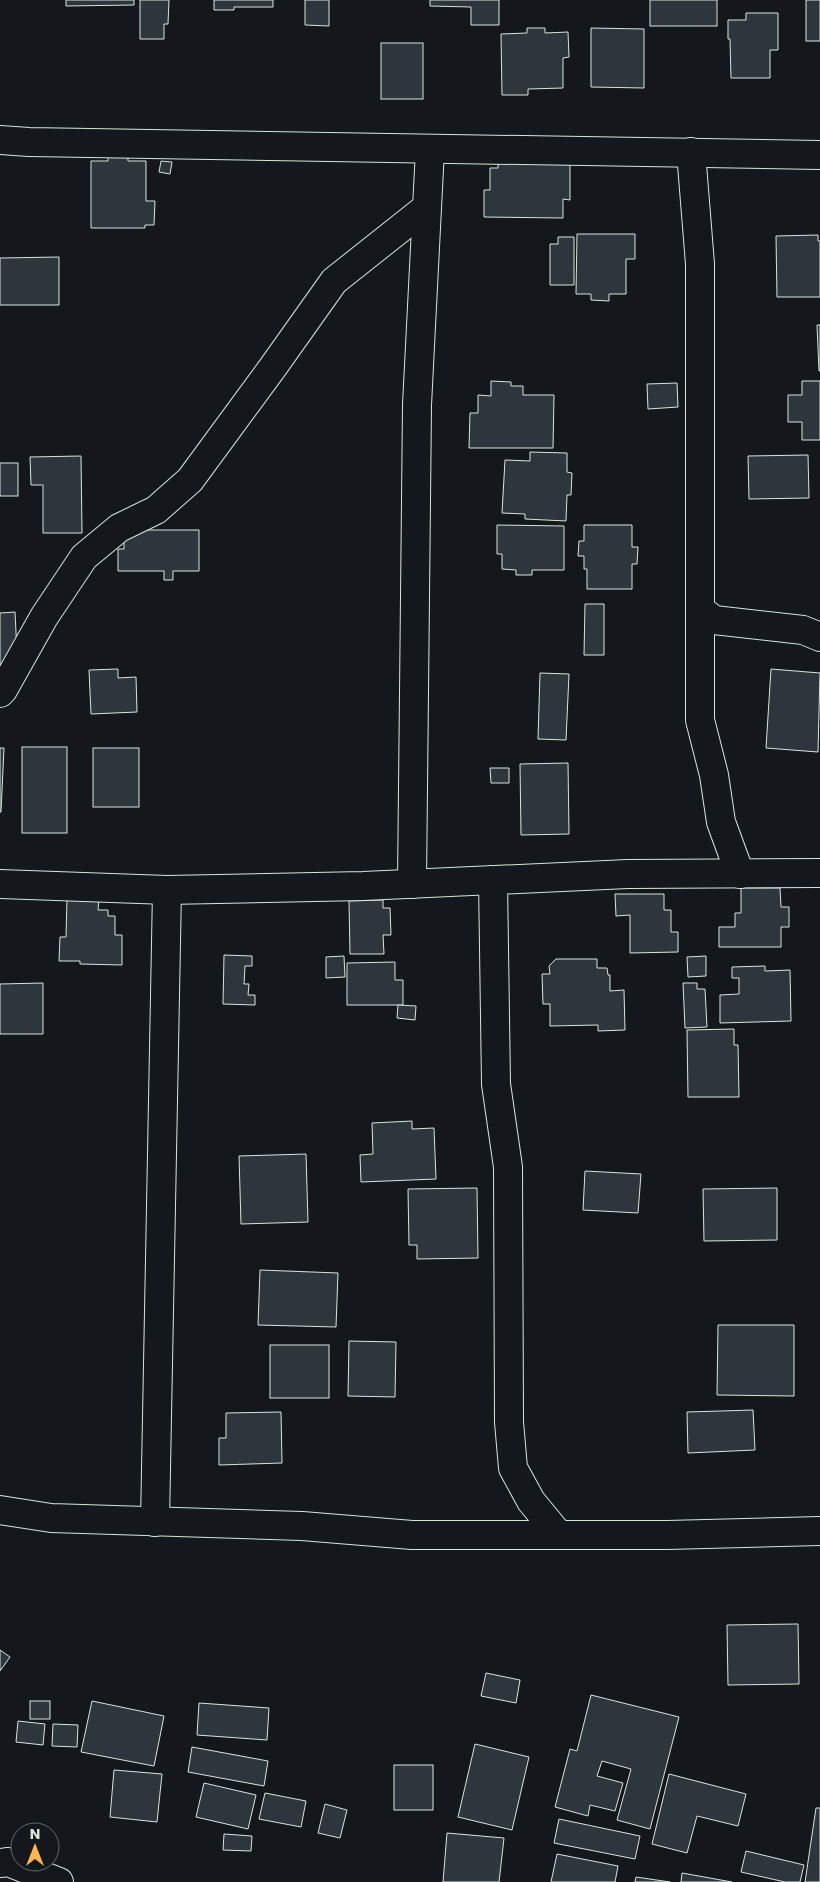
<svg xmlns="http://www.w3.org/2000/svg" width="820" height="1882" font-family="Poppins,sans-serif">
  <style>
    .building { fill: #2c363c; stroke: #d8e6dc }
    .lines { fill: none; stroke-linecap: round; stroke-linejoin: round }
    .minor-casing { stroke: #d8e6dc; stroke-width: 30 }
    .minor { stroke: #14181c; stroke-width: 28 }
  </style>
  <rect width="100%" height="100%" fill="#14181c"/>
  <g class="building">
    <path d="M66,0H134V5L66,6Z"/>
    <path d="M140,0H169L168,24H164V39H140Z"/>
    <path d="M214,0H273V7H234V10H214Z"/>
    <path d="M305,0H329V26L305,25Z"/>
    <path d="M430,0H499V25H471V7L430,6Z"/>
    <rect x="650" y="0" width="67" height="26"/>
    <rect x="806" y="0" width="14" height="41"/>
    <path d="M746,13H778V50H770V78H731L730,39H728V20H746Z"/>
    <path d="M527,28H545V33L568,32L569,57L563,58V88L528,89V95H502L501,34L527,33Z"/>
    <path d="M591,28L644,29V88L591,87Z"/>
    <rect x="381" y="43" width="42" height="56"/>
    <path d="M108,155H128V161H146V201H155L154,225H145V228H91V161H108Z"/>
    <path d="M161,161L172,162L170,174L159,172Z"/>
    <path d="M498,163L570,164V200L563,199V218L484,217V190H490V168H498Z"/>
    <path d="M577,234H635V259H626V294H609V301L591,300V294H576Z"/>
    <path d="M818,235V241H820V297H777L776,236Z"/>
    <path d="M558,237H574V285H550V244H558Z"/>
    <path d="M59,257V305H0V258Z"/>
    <path d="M817,325H820V371H819Z"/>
    <path d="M491,381L511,382V386H523V395H554L553,448H469L470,413H478V395L491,396Z"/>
    <path d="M802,381H820V440H802V422H788V395H802Z"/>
    <path d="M677,383L678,407L648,409L647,384Z"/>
    <path d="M530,452L567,453V472L572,473L571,495H567L566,521L525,519V514L502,513L505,460L530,461Z"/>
    <path d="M808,455L809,498L749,499L748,456Z"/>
    <path d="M81,456L82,533H43V485H31L30,457Z"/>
    <rect x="0" y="463" width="18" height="33"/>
    <path d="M497,525L564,526V570H532V575H516V570L502,569V554H497Z"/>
    <path d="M584,525H632V547H638L637,564H632V589H587V569H584V556H578L579,541H584Z"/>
    <path d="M124,530H199V571H173V580H164V571H118V549H124Z"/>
    <path d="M585,604H604V655H584Z"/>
    <path d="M15,612L18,672L0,673V613Z"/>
    <path d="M118,669V678L136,677L137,712L91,714L89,670Z"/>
    <path d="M771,669L820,673L818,752L766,748Z"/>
    <path d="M540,673L569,674L566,740L538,739Z"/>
    <rect x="22" y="747" width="45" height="86"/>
    <path d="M0,748H4L1,812H0Z"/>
    <rect x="93" y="748" width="46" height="59"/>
    <path d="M568,763L569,834L521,835L520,764Z"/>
    <path d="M490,768H509V783H491Z"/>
    <path d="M741,888H780L781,907H789V927H781V947H719V927H735V913H741Z"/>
    <path d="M615,894H664V910H671V932H678V952L630,953V915L616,916Z"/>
    <path d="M67,899H99L98,910H108V916H115V935H122V965L80,964V961H59L60,937H66Z"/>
    <path d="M383,900V908H390L391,935H383L384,954H350L349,901Z"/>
    <path d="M224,955L252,956V966H245L244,984H249L248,995H255V1005L223,1004Z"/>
    <path d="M344,956L345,977L326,978V957Z"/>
    <path d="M706,956V976L688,977L687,957Z"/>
    <path d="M556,959H597V968H607L608,975H610V991L624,990L625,1030L598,1031V1025L550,1026V1004H543L542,974H550L549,966Z"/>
    <path d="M395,962V980H403V1005H347V963Z"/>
    <path d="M765,966V971L790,970L791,1021L720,1023V995L739,994V978H732V967Z"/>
    <path d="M43,983V1034H0V984Z"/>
    <path d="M683,983H697V989H705L707,1027L685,1028Z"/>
    <path d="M398,1005L416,1006L415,1020L397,1018Z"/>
    <path d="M734,1029V1045H738L739,1097H688L687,1030Z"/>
    <path d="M412,1121V1129L434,1128L436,1179L361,1182L360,1155L373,1154L372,1123Z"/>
    <path d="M306,1154L308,1222L241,1224L239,1156Z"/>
    <path d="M585,1171L641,1174L638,1213L583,1210Z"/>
    <path d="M477,1188L478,1258L417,1259V1245H409L408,1189Z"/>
    <path d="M777,1188V1240L704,1241L703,1189Z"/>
    <path d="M260,1270L338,1273L336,1327L258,1325Z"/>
    <path d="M718,1325H794V1396L717,1395Z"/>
    <path d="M349,1341L396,1342L395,1397L348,1396Z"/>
    <rect x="270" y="1345" width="59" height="53"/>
    <path d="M753,1410L755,1450L688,1453L687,1412Z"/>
    <path d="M281,1412L282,1463L219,1465V1438H226V1413Z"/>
    <path d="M798,1624L799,1684L728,1685L727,1625Z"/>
    <path d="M0,1650L10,1657L0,1671Z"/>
    <path d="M486,1673L520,1680L516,1703L481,1696Z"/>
    <path d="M591,1695L679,1717L650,1829L617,1820L631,1769L602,1761L597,1776L623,1783L615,1811L590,1805L588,1816L555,1807L570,1749L577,1751Z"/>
    <rect x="30" y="1701" width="20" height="18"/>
    <path d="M92,1701L164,1716L154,1766L81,1752Z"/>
    <path d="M199,1703L269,1708L267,1740L197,1735Z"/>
    <path d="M18,1721L45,1724L43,1745L16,1742Z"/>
    <path d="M53,1724L78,1725L77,1747L52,1746Z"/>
    <path d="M475,1744L529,1757L512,1830L458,1817Z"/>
    <path d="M192,1747L268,1761L264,1786L188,1772Z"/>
    <rect x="394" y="1765" width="39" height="45"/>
    <path d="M114,1770L162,1774L157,1822L110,1817Z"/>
    <path d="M669,1774L746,1794L738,1826L697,1816L687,1853L652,1844Z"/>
    <path d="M204,1783L256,1795L248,1829L196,1817Z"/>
    <path d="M265,1793L306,1801L301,1827L259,1819Z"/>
    <path d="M325,1804L347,1810L340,1838L318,1833Z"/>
    <path d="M816,1808H820V1882H805Z"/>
    <path d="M559,1819L640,1836L635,1859L554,1843Z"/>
    <path d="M447,1833L504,1838L499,1882H443Z"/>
    <path d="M224,1834L252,1836L251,1851L223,1850Z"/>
    <path d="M746,1851L804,1865L800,1882H785L741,1872Z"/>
    <path d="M557,1854L618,1866L615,1882H551Z"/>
    <path d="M682,1873L732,1882H681Z"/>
    <path d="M636,1877L670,1882H635Z"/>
  </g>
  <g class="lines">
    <defs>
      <g id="minor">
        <path d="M0,140L29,142L820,155"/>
        <path d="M691,152L700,264V609L714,620L803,630L820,637"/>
        <path d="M700,609V720L714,775L721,822L740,874"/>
        <path d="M0,693L3,690L44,617L84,557L119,528L156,510L190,480L273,367L334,281L426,208"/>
        <path d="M493,880L496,1084L508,1167L509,1422L513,1468L531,1501L559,1535"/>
        <path d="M0,884L167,890L363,886L628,874L820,873"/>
        <path d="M412,884L417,405L430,149"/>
        <path d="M0,1510L51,1518L302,1526L412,1535H667L820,1531"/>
        <path d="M155,1522L167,890"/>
        <path d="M0,1863L8,1862L59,1882"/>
      </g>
    </defs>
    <use href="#minor" class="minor-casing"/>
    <use href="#minor" class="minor"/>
  </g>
  <g transform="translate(35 1847)"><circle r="24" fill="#14181c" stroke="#626a69"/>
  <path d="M0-4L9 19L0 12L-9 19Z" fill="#ffb74d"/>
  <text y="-8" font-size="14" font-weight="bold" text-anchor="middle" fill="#d8e6dc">N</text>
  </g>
</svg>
